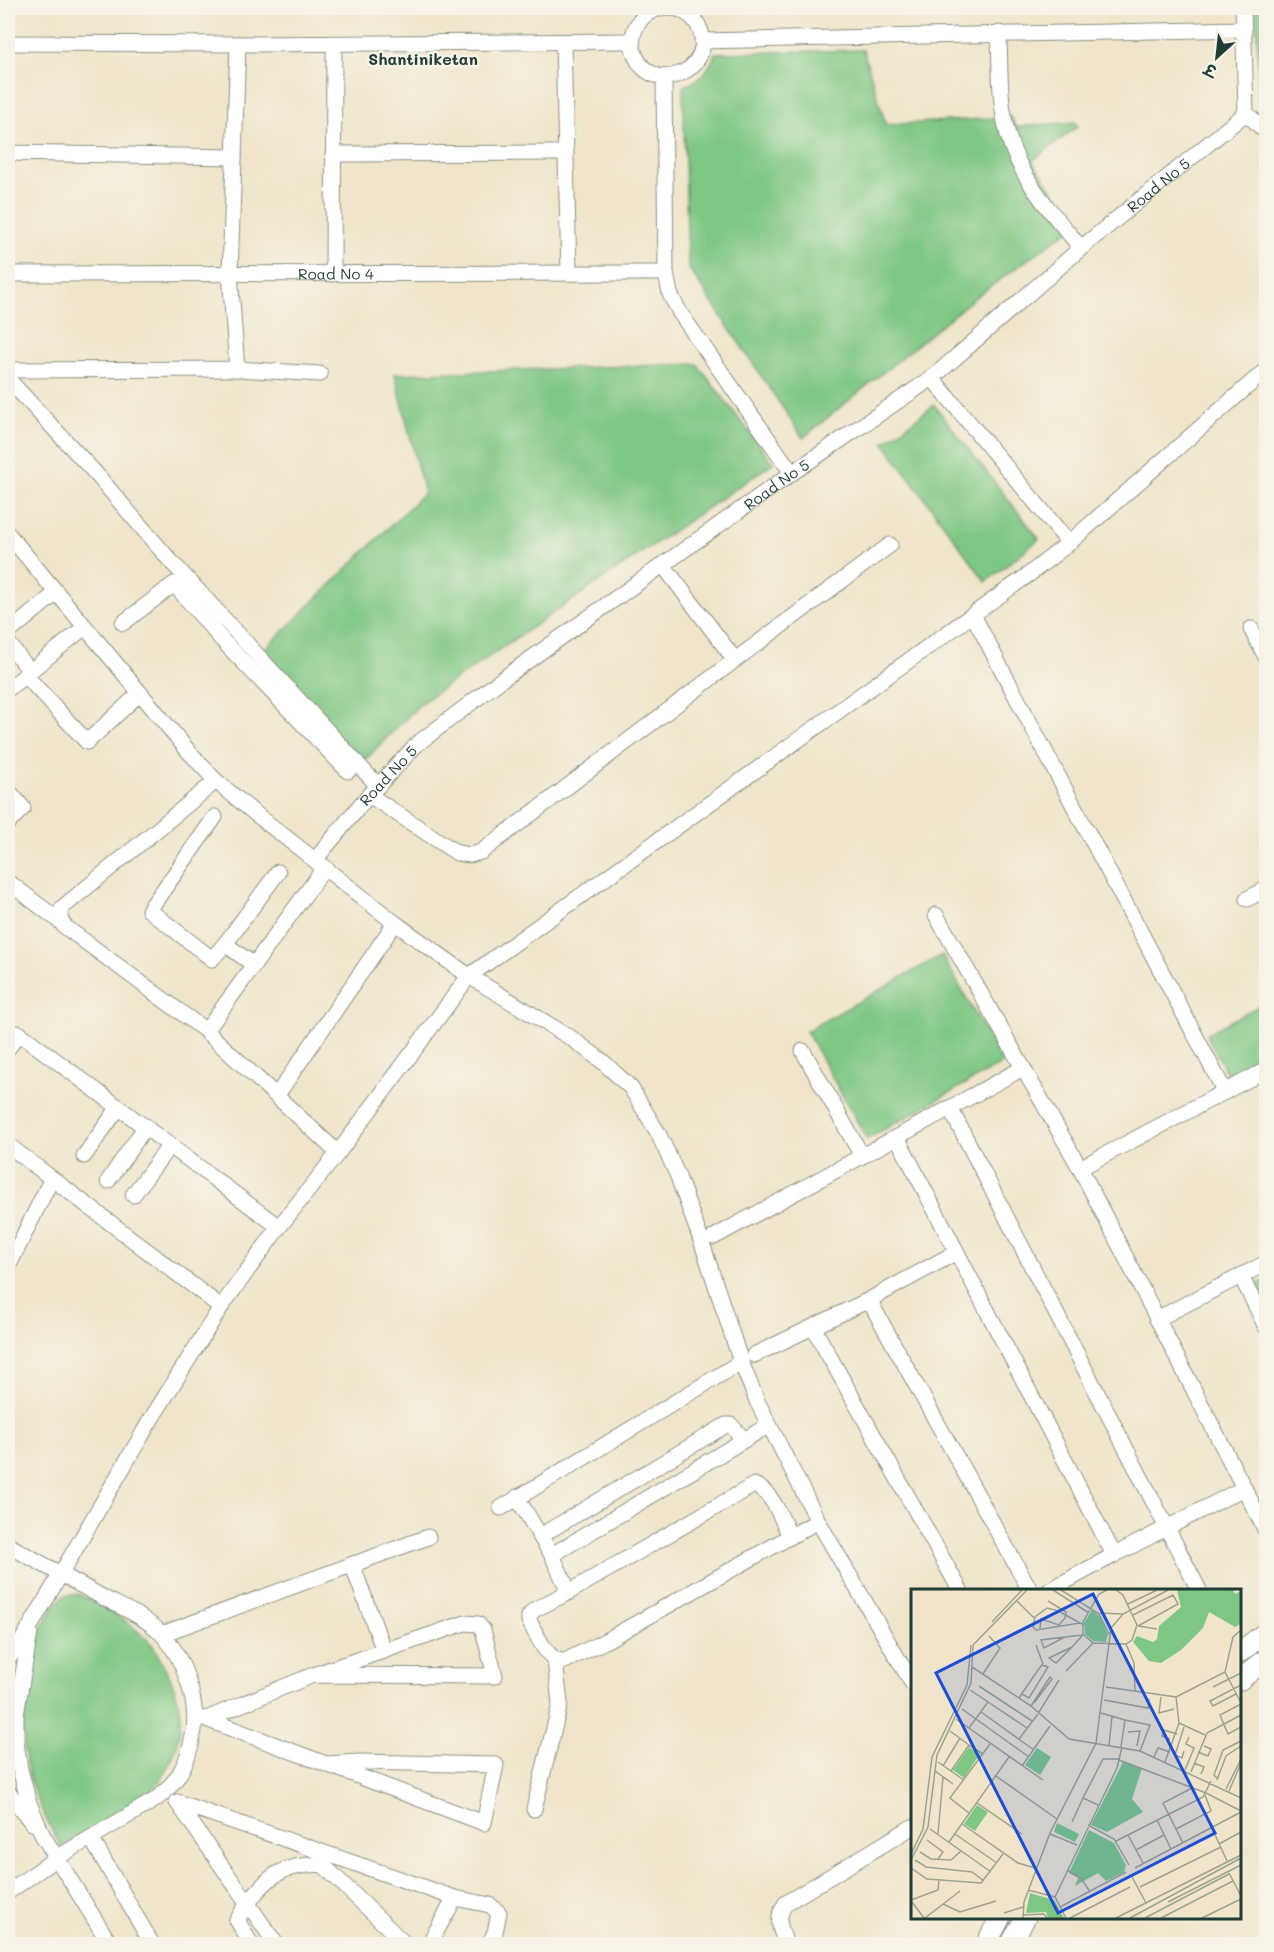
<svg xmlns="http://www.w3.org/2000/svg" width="1274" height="1952" font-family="Mali,'Playpen Sans Deva',sans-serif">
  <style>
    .green { fill: #7ec783; stroke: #4e825c; stroke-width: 1.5 }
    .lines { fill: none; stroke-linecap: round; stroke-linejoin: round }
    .minor-casing { stroke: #889180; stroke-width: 17 }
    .tertiary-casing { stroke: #889180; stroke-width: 22 }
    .minor { stroke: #fff; stroke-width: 15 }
    .tertiary { stroke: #fff; stroke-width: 20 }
    .labels { text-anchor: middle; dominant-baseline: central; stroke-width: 5; stroke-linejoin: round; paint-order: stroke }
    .street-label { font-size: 15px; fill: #1f3d34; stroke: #f7f3e8 }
    .neighbourhood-label { font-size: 16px; font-weight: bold; fill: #1f3d34; stroke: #f7f3e8 }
    .inset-road { fill: none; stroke: #9ca28f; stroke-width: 1.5 }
    .view { fill: #1d4ed8; fill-opacity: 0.15; stroke: #1d4ed8; stroke-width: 3 }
    .inset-edge { fill: none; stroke: #1f3d34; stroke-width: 3 }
  </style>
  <rect width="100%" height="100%" fill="#f7f3e8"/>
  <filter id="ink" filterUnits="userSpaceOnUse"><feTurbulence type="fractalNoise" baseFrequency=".0167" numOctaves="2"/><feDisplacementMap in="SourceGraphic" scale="12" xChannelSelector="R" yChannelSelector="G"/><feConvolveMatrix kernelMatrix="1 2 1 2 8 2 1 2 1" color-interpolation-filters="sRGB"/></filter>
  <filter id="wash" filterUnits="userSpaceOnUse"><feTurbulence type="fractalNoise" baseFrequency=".008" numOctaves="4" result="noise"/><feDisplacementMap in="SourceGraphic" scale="24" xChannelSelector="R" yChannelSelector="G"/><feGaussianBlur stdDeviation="1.35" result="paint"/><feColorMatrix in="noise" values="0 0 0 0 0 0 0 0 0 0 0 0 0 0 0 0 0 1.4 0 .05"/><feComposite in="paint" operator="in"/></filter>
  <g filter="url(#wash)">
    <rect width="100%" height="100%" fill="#f0e5cb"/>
    <g class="green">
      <path d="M1256,8H1266V105L1259,98Z"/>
      <path d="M863,50L886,125L1011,117L1016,127L1075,122L1078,126L1032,161L1077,224L973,299L803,438L688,267L683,87C700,80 710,70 715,53Z"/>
      <path d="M697,364L773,463L421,703L359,766L254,660L424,493L395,374Z"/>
      <path d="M934,405L1039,539L986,582L884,443Z"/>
      <path d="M942,955L1003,1063L867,1139L806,1031Z"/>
      <path d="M1266,1002V1057L1229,1077L1206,1034Z"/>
      <path d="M1266,1280V1305L1256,1285Z"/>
      <path d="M78,1594C105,1607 133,1623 153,1646C157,1652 160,1660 164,1666C184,1701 187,1735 166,1770C162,1778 157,1786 151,1793C130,1812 87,1832 61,1847C48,1824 30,1789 26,1762C20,1730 25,1674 35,1643C40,1626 52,1610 63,1596Z"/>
    </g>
  </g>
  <g filter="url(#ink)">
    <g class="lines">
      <defs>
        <g id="minor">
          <path d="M662,8C639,11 626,36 636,57C656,99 720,67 698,25C693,16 683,9 672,8"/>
          <path d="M1243,8L1246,113L1266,132"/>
          <path d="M999,33C1000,66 999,103 1008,135C1020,179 1053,214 1081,248"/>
          <path d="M702,41L1244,29"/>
          <path d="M563,42L569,273"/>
          <path d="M8,43L238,44L632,41"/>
          <path d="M664,77L666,273L670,294L680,313L792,473"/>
          <path d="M8,153L234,157"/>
          <path d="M333,154L566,153"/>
          <path id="s1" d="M8,274L666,273"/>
          <path d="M333,274L334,44"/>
          <path d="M237,369L320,374"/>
          <path d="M8,370L237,369L230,274L238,44"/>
          <path d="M932,378L1069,543"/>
          <path d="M8,379L97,475L167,557L378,786"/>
          <path d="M8,534L190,753L216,781L252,811L395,923L469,976L571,1038L602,1061L631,1088L658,1133L677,1174L702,1243L741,1362L757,1401L818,1521L912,1683"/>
          <path d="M973,615L1225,1092"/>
          <path d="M123,623L174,584L223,641L348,771L356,762"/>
          <path d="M1251,629L1266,657"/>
          <path d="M8,633L56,593"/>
          <path d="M8,643L30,671"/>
          <path d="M735,660L890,545"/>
          <path d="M25,675L87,742L140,693"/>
          <path d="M8,689L85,627"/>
          <path d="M8,790L23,808L8,823"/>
          <path d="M369,795L457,853L470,855L481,852L735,660L663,565"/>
          <path d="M215,817L149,910L212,959L225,944"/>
          <path id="s2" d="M315,860L362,803L417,744L501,680L792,473L932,378L1081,248L1246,113"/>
          <path d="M325,867L206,1031L338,1153"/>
          <path d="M11,884L62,923"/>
          <path d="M1247,899L1266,889"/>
          <path d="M936,915L1080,1168L1266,1531"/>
          <path d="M254,965L225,944L278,872"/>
          <path d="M206,1031L64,926C59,918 59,915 63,907L216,781"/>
          <path d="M8,1048L19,1033L279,1227"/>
          <path d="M803,1051L862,1156"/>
          <path d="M277,1095L395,923"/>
          <path d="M950,1108L1199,1590"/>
          <path d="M897,1137L1114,1555"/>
          <path d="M8,1145L221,1307"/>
          <path d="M84,1156L119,1107"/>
          <path d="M1080,1168L1266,1070"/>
          <path d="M108,1181L146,1126"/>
          <path d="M133,1195L170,1145"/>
          <path d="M714,1237L1023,1068"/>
          <path d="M8,1267L51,1180"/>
          <path d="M1241,1276L1266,1327"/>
          <path d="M869,1300L1030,1590"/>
          <path d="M1157,1319L1266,1263"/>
          <path d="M813,1327L960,1590"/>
          <path d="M754,1355L869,1300L957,1252"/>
          <path d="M744,1440L731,1425H726L540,1536L552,1555L769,1425"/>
          <path d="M517,1497L540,1536"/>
          <path d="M501,1508L741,1362"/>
          <path d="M790,1537C782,1520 773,1492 754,1485L569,1592L534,1610L529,1616V1621C537,1634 547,1663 565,1661L605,1641L798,1532L818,1521"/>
          <path d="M8,1545C40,1563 72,1580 104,1598C123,1608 147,1618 162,1634C184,1658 200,1705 193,1736C187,1765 178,1782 155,1800L58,1857L8,1892"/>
          <path d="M552,1555L569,1592"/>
          <path d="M352,1564L384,1651"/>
          <path d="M1050,1590L1114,1555L1244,1488"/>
          <path d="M30,1633L16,1715V1742L20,1769L29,1803L43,1836L110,1944"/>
          <path d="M162,1634L428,1537"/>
          <path d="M8,1658L17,1649L150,1421L221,1307L279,1227L338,1153L469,976L1028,575L1069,543L1266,370"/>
          <path d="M196,1718L206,1719L326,1764L360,1762L496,1765L484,1823L326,1764"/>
          <path d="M206,1719L313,1675L465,1623L478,1624L483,1630L495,1676L313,1675"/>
          <path d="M8,1792L32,1823"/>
          <path d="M177,1802L455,1898L490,1905L499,1913L495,1932L489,1944"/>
          <path d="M177,1802L276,1944"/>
          <path d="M534,1809L560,1704L555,1660"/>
          <path d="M91,1838L152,1944"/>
          <path d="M251,1944L237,1920C249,1901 264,1878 285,1870C297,1865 310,1865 322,1864L405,1944"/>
          <path d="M429,1944L455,1898"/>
          <path d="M786,1944C780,1929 775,1918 786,1903L912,1827"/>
        </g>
        <g id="tertiary">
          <path d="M1240,1652L1266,1632"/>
          <path d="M1240,1680L1266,1659"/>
          <path d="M986,1944L1000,1918"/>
          <path d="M1011,1944L1025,1918"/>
        </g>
      </defs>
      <use href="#minor" class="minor-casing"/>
      <use href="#tertiary" class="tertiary-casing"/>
      <use href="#minor" class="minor"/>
      <use href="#tertiary" class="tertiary"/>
    </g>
  </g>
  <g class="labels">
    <g class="street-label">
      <text stroke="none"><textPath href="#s2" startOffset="1084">Road No 5</textPath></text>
      <text stroke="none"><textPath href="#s1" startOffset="328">Road No 4</textPath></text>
      <text stroke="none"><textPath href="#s2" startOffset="598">Road No 5</textPath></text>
      <text stroke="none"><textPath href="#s2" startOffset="112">Road No 5</textPath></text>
    </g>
    <g class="neighbourhood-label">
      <text x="423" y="58">Shantiniketan</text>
    </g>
  </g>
  <g transform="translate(911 1589)">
    <rect width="330" height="330" fill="#f0e5cb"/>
    <path d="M266,1H322L324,5L330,2V35L324,38L298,23L292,39L270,61L250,74L238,72L222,53L226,47L242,53L246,50L248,37L270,18ZM181,21L190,29L197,45L195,53L182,52L174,45L173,34ZM58,158L69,165L53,189L42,181ZM126,159L140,168L129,186L114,176ZM212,173L231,179L221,210L232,223L196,243L180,236ZM66,216L77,223L64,242L53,235ZM146,234L168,245L164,253L143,243ZM178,241L203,254L215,276L213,283L195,292L187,284L164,297L167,289L158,284ZM119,304L143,311L153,329H137L135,323L115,324Z" fill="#7ec783"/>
    <path class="inset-road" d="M142,1L178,24M150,1L188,25L198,45M196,1L188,5L172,33V45L182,54L215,55L221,51L226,36L212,6L205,1M106,12L124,30M217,15L246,1M189,24L211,25M222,26L262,6L267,15L227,37M81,33L111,1M169,34L125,41L122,38L124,28L136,19L148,22L151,24L169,34L171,35M227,37L246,40M129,40L130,30L148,36L154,29L155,23L137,12M154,48L130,51L133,59L154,48L172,46M215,55L223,74L224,103M125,56L132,75M161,58L138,69L145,74L161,58L171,47M61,78L120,117L158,150L229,162L330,209M155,82L182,54M314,83L330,114M72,85L89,59L78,47M68,97L121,132M195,98L265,108L268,134L294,146M302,98L330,84M325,105L302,117L299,112L330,96M250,108L248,124L263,120M265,108L314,83L322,48L330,41M108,109L110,106L127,81L131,76L137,78L118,109L111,105M193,111L237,119L238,110M77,113L116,139M330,115L309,126L317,145L330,138M120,117L139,88L141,90L123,114M51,120L118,168M70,123L123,161M128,123L148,91M190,124L214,131L210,158M45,130L132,191M214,131L239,136L229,162M273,138L264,166L271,169L273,162M58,139L77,113L59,101M39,142L58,156M217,143L229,142L226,157M108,150L127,125M259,150L251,147L253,141L266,145M198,156L201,127M287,163L297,167L300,160L293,157M243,168L247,159L259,163M208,171L295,204L330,222M27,173L53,191M254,173L268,134M283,174L293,178L290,185M32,177L49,149M111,177L139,137M274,181L283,159L275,155L278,148M24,182L42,195M40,182L58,156L72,165M280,183L296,144L330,126M85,187L146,230M306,189L303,186L312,161L330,152M306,191L315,167L330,157M315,200L330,170M318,202L330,174M66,214L111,245M187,216L172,209L192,170H209M58,224L39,209L79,155M246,231L260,260M161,233L172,209M51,235L107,274L124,279M177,236L203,250L218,276M301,239L316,272M19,240L80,283M265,240L300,222L294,206M27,245L32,188M44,245L86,274M139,245L166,256M217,246L232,274M16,251L32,263L27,270M205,252L292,208L300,192M38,253L98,168M272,254L252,214L281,199M308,255L330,243M225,261L253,246M9,263L20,270L40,271L50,262M0,265L12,240L21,168L56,96L60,56M0,271L17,238L26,166L60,94L62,56L116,1M4,271L15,278L61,283L73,292M0,279L16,290L70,294L92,265M224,279L330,223M156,281L170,289L179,303M318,284L330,307M220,286L235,314M229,298L310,258M117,301L144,308L155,329M144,308L206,179L211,158M0,311L27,301L28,291M1,313L13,329M257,313L330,276M32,315L49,323L85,312M149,318L215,283M93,324L112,318M112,326L133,325L136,329M14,329L49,302M112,329L113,313L139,244L185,154L200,39L212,25L257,1M159,329L219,298M205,329L330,266M219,329L330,269M234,329L318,285M250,329L322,292M291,329L330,310"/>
    <path class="view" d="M182,5L304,244L147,324L25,84Z"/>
    <rect width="330" height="330" class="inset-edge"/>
  </g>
  <rect width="1274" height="1952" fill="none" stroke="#f7f3e8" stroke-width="30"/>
  <g transform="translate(1217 57) rotate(207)" stroke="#f7f3e8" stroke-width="4.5" paint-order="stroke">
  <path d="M0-4.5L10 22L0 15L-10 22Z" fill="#1f3d34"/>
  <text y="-9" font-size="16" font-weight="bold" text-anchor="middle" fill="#1f3d34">उ</text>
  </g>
</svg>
